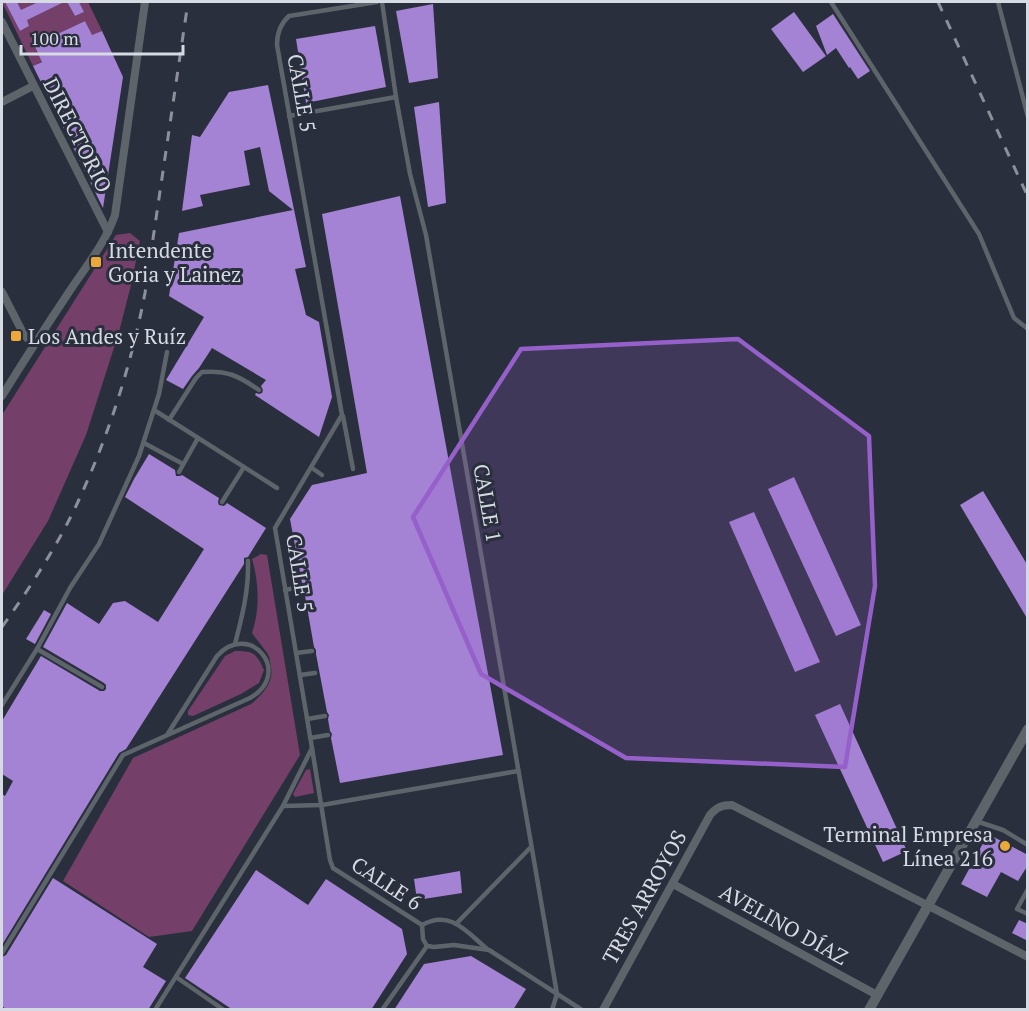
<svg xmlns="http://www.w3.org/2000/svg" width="1029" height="1011" font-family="'PT Serif',serif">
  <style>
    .green { fill: #743f69; fill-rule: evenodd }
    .building { fill: #a482d4 }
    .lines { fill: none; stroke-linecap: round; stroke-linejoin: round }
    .service { stroke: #5e656a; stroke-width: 4.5 }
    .minor { stroke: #5e656a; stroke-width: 8 }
    .tertiary { stroke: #5e656a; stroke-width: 10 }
    .rail { stroke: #8c909b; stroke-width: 3; stroke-dasharray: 10 10; stroke-linecap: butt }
    .marked { fill: #9660ca; fill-opacity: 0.2; stroke: #9660ca; stroke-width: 4.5; stroke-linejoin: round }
    .poi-dot { fill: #eca93a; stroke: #2a2f3d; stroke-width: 2 }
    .labels { text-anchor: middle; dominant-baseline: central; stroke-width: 6; stroke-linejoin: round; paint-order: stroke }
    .street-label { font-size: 21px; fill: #d6dae3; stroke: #2a2f3d }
    .poi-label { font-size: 21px; fill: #d6dae3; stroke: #2a2f3d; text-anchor: start }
  </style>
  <rect width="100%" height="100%" fill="#2a2f3d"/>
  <g class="green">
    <path d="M2,2H5L20,31L29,26L17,2H38L29,6L58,4L57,2H67L75,16L84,12L79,2H88L102,31L33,66ZM85,21L89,30L38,55L34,45Z"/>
    <path d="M130,233L140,241L131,285L119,332L86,435L48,521L2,595V415L116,235Z"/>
    <path d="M261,554L267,555L300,755L192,931L149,937L63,881L133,758L251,704C263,694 274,682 271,667C270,662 270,657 267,653C262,646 257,640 252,633C260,609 259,583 252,559Z"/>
    <path d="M235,651C254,651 256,653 264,670L259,683L241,694L193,716L188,715V711L225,656Z"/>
    <path d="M310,769L314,793L295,797L293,794L306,770Z"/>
  </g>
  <g class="building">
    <path d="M5,2H17L21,10L38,2H64L27,20L29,26L20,31Z"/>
    <path d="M67,2H79L84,12L75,16Z"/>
    <path d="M433,4L438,78L409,83L396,11Z"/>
    <path d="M794,12L826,56L803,72L771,29Z"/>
    <path d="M833,14L870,71L858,79L850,67L849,68L836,48L827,55L816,26Z"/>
    <path d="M85,21L92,35L102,31L123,77L103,208L33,66L42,62L34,45Z"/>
    <path d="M375,26L386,87L306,103L296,39Z"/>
    <path d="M268,85L306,267L295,269L306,315L319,322L332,397L319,437L255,395L256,393L259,394L262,393L263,390L261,386L266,380L212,348L199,368L192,376L183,389L166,380L204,317L169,296L179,233L293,210L269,191L260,147L244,151L250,185L200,195L203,206L182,211L192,135L200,137L229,92Z"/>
    <path d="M439,102L446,203L428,207L414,107Z"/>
    <path d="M400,196L503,755L340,783L331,738L332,734L330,731L328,719L329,715L327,712L316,654V650L314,647L304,590V587L302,583L290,519L312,485L367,473L322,214Z"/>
    <path d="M149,454L175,470L176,476H180L182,475L219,498L218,502L219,505L224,506L227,503L266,528L248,557L244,558V564L126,749L119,753L2,945V794L5,796L13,781L2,774V721L41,656L100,691H104L106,689V685L104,683L43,647L67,603L99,624L113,603L125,601L158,622L204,549L125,497L134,479Z"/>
    <path d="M794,477L861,625L836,636L768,489Z"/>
    <path d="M983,491L1028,566V620L960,505Z"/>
    <path d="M754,512L820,662L795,672L729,522Z"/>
    <path d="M44,610L51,614L35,644L26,639Z"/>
    <path d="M840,704L907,851L883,862L815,715Z"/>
    <path d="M988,834L1028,855V865L1018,881L1001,872L987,897L961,884Z"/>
    <path d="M256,870L308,905L326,879L402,929L407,954L371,1010H233L185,978Z"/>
    <path d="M460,871L462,893L417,900L414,879Z"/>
    <path d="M53,878L157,944L143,967L166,981L148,1010H7L2,1006V957L6,955Z"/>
    <path d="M1019,920L1028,924V941L1012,933Z"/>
    <path d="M471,956L526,989L513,1010H394L424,964Z"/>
  </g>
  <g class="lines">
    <g class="service">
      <path d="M382,2L396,97L410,174L426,235L557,994L552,1010"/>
      <path d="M831,2L979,234L1014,318L1028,329"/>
      <path d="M998,2L1028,117"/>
      <path d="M289,116L396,97"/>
      <path d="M154,410L277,488"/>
      <path d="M343,416L353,469"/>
      <path d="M169,420L196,378L202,372C227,370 239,376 259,390"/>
      <path d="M144,443L183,464"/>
      <path d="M312,468L322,475"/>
      <path d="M179,472L198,438"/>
      <path d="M222,502L244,467"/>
      <path d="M285,590L300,587"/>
      <path d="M235,644C242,617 249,590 248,561"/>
      <path d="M296,653L312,651"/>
      <path d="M300,675L315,673"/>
      <path d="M102,687L37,649L70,588L99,544L139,456L159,394L167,352"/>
      <path d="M2,705L37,649"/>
      <path d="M307,719L325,716"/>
      <path d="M310,738L328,735"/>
      <path d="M312,748L330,860L333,868L422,925L423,939L427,946L434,947L454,945L489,950L582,1010"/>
      <path d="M283,806L322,805L518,771"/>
      <path d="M976,821L1003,830L1028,845"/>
      <path d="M1028,889L1017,909L1028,914"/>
      <path d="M456,924L531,847"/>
      <path d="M422,925C450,909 467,932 487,949"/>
      <path d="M2,953L123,755L250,698C294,673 250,620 217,656L167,735"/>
      <path d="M176,977L224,1010"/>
      <path d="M155,1010L283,806L312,748L275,528L342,415L277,45C277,34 280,24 289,16L377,2"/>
      <path d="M382,1010L427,946"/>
    </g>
    <g class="minor">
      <path d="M2,22L108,232"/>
      <path d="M2,102L33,86"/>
      <path d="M2,292L23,333L33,345"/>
      <path d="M2,396C23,362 45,328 67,295C84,269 105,244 115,215L145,2"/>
      <path d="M673,884L877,995"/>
      <path d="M603,1010L710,815C717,807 722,805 732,805L1028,957"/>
    </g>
    <path class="tertiary" d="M869,1010L1028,729"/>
    <g class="rail">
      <path d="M938,2L1028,197"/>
      <path d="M2,627C29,589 56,548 76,506C108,438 131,366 145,293L188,2"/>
    </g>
  </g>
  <path class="marked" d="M738,339L869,436L875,586L845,767L626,758L481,674L413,517L521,349Z"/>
  <g class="poi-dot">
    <rect x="90" y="256" width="12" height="12" rx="3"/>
    <rect x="10" y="330" width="12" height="12" rx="3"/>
    <circle cx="1005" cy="846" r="6"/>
  </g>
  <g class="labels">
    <g class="street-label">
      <text transform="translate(302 93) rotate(80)">CALLE 5</text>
      <text transform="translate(78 135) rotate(63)">DIRECTORIO</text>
      <text transform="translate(488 503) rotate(80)">CALLE 1</text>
      <text transform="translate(300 573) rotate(81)">CALLE 5</text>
      <text transform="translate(387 883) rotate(33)">CALLE 6</text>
      <text transform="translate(644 897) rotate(-61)">TRES ARROYOS</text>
      <text transform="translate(784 924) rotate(29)">AVELINO DÍAZ</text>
    </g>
    <g class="poi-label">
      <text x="108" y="250">Intendente<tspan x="108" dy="24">Goria y Lainez</tspan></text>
      <text x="28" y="336">Los Andes y Ruíz</text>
      <text x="993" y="834" text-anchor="end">Terminal Empresa<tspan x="993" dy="24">Línea 216</tspan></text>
    </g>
  </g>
  <rect width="1029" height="1011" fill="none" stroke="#d6dae3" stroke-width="6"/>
  <path d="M21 45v9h162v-9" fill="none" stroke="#d6dae3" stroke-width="3"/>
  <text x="30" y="45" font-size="18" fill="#d6dae3" stroke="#2a2f3d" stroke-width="4.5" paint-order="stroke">100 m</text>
</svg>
